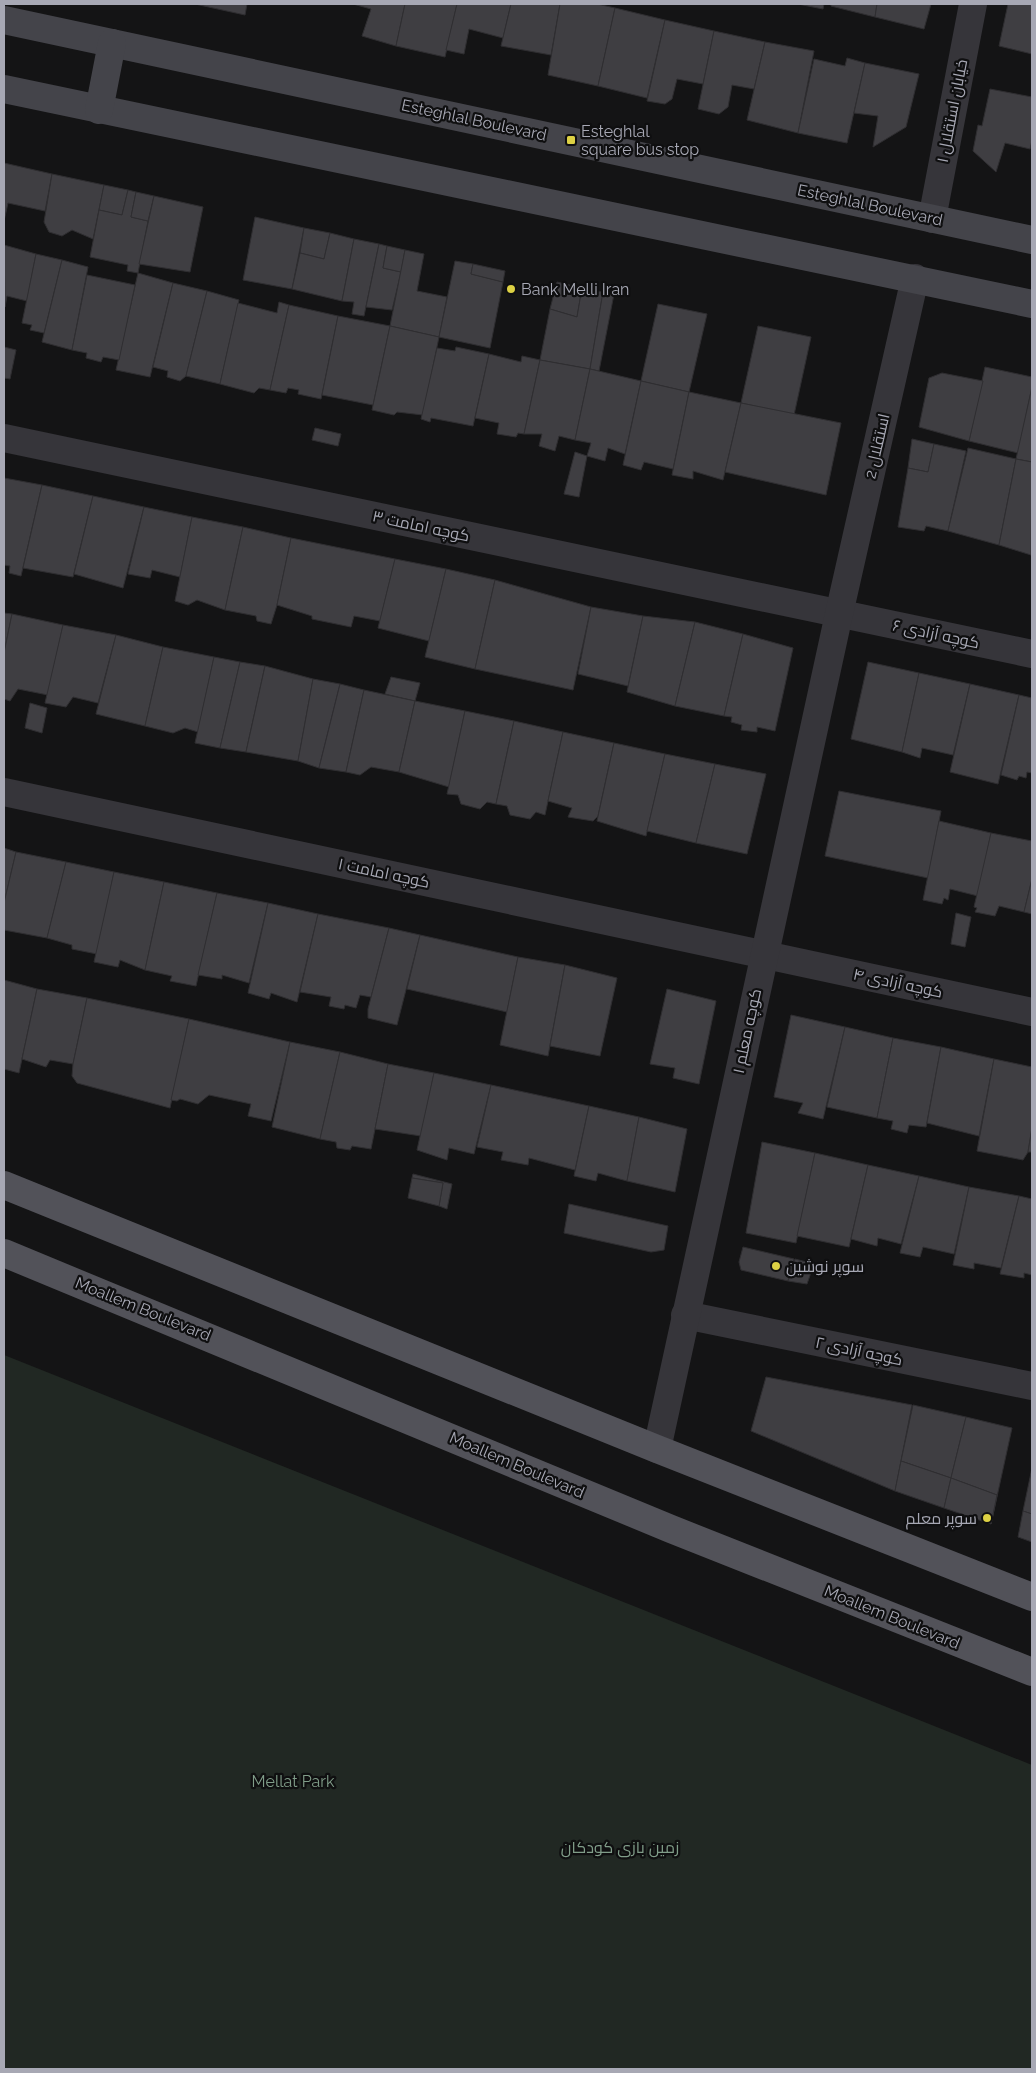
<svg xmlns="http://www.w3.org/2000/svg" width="1036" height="2073" font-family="Raleway,Cairo,sans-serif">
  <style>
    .green { fill: #212823 }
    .building { fill: #3f3e42; stroke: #2f2e31 }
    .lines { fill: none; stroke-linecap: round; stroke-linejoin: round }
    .street { stroke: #36353a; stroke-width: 28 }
    .secondary { stroke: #44444a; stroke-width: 28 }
    .primary { stroke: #525259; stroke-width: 28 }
    .poi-dot { fill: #ddd144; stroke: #0f0f10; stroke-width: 2 }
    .labels { text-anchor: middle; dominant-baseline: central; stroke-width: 4.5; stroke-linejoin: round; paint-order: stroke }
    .street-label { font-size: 16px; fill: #a7a8b4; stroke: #0f0f10 }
    .poi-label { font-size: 16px; fill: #a7a8b4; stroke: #0f0f10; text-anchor: start }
    .park-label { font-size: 16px; fill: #809d89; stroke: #0f0f10 }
  </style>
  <rect width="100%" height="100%" fill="#141415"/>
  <path class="green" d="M4,1355L1032,1765V2069H4Z"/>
  <g class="building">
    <path d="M195,4H247L245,15Z"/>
    <path d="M353,4H405L396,46L362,36L371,9Z"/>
    <path d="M405,4H457L445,57L396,46Z"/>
    <path d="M457,4H511L503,38L469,29L464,54L446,50Z"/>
    <path d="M511,4H560L551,55L501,46Z"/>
    <path d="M560,4H597L615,8L598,86L548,75Z"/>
    <path d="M798,4H824L823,9Z"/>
    <path d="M831,4H877L875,17L831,6Z"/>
    <path d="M877,4H931L924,29L875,17Z"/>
    <path d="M1008,4H1032V54L999,46Z"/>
    <path d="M615,8L665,20L647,98L598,86Z"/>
    <path d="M665,20L714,31L703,84L677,79L672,99L665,104L647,101Z"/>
    <path d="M714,31L765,42L754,89L732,85L728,107L719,114L698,109Z"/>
    <path d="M765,42L814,51L798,133L747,120Z"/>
    <path d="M847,58L865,63L847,143L798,133L814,59L845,66Z"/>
    <path d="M865,63L919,74L906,127L873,147L878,116L854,113Z"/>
    <path d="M990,89L1032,97V140L1030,149L1005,143L996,172L973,151L978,125L982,126Z"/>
    <path d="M4,163L52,174L45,211L8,203L4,221Z"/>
    <path d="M52,174L104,185L93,239L72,230L62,236L49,232L44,222Z"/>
    <path d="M104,185L128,190L122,215L99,210Z"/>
    <path d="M128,190L136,192L131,217L148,221L138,273L127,271L128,265L90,257L99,210L122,215Z"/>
    <path d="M136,192L154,196L148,221L131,217Z"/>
    <path d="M154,196L203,207L190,272L139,264Z"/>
    <path d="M255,217L304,228L292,289L243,280Z"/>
    <path d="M304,228L330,233L324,259L300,253Z"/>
    <path d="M330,233L354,239L342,301L292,289L300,253L324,259Z"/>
    <path d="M354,239L379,244L364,316L352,314L354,302L342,301Z"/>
    <path d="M379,244L387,246L383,268L401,272L392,310L366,307Z"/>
    <path d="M4,245L36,254L27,301L7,296L5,307Z"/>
    <path d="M387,246L405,250L401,272L383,268Z"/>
    <path d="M405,250L424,254L417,291L447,297L439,337L390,326Z"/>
    <path d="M36,254L62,260L44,333L30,330L32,325L22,323Z"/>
    <path d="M62,260L88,267L72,350L42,342Z"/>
    <path d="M455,261L473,264L471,274L503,282L490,348L439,337Z"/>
    <path d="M473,264L505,271L503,282L471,274Z"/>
    <path d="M138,273L173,283L150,377L116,370Z"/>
    <path d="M87,275L135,285L119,360L103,357L101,362L86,358L87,353L72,350Z"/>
    <path d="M557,282L582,288L577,317L550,309Z"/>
    <path d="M173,283L207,291L186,376L180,381L167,377L168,371L153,367Z"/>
    <path d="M582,288L603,292L590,369L540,360L550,309L577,317Z"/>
    <path d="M207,291L239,300L220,384L186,376Z"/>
    <path d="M603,292L614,294L599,371L590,369Z"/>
    <path d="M279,302L289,305L270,390L259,388L254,393L220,384L238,303L277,313Z"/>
    <path d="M658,304L707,314L689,392L641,381Z"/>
    <path d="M289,305L338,316L321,399L298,394L299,390L288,388L286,393L270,390Z"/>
    <path d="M338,316L390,326L373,405L322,395Z"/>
    <path d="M390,326L439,337L423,415L397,412L394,415L372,410Z"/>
    <path d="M758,326L811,337L794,415L741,403Z"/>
    <path d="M4,347L16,350L10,379L4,378Z"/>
    <path d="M456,347L489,354L473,426L431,418L430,422L421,419L437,348L455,351Z"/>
    <path d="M489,354L521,362L522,356L540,360L524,434L518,433L516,437L497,434L499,423L475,418Z"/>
    <path d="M540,360L590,369L575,440L559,436L555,451L539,446L542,434H524Z"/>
    <path d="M985,367L1032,377V387L1018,453L969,441Z"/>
    <path d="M590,369L641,381L625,454L608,448L605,461L587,456L591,443L575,440Z"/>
    <path d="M942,373L983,381L969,441L919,427L929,378Z"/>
    <path d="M641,381L689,392L673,469L644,462L641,470L623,465Z"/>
    <path d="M1032,387V462L1016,459Z"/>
    <path d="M689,392L741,403L723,480L693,471V479L672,475Z"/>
    <path d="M741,403L841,423L826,495L725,472Z"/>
    <path d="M315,428L341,434L338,446L312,440Z"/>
    <path d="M912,439L934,444L928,472L908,468Z"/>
    <path d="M934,444L966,451L948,531L926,526L924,531L898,527L908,468L928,472Z"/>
    <path d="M968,448L1016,459L999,545L948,531Z"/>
    <path d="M575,452L587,456L579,497L564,494Z"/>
    <path d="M1016,459L1032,462L1031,555L999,545Z"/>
    <path d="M4,478L42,485L21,576L9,573L10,566L4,565Z"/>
    <path d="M42,485L93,496L73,577L23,568Z"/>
    <path d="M93,496L144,507L123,588L74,574Z"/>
    <path d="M144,507L192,517L180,577L152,570L150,578L128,574Z"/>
    <path d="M192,517L243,527L225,610L197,600L188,605L175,601Z"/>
    <path d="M243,527L291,538L277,605L271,624L257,621L256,616L225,610Z"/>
    <path d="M291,538L395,559L380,621L354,616L351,627L312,619V616L277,605Z"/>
    <path d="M395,559L446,569L429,641L378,628Z"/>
    <path d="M446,569L495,580L475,669L425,657Z"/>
    <path d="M495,580L591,607L573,690L475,669Z"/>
    <path d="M591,607L643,616L628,686L578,674Z"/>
    <path d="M4,613L12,614L4,653Z"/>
    <path d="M12,614L63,625L48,695L18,689L10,701L4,699V653Z"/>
    <path d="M643,616L695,622L675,706L627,692Z"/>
    <path d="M695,622L743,634L724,716L675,706Z"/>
    <path d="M63,625L116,635L98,703L73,697L66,707L45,703Z"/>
    <path d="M743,634L793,648L775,731L757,727V732L741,730L742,725L731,722L732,717L724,716Z"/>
    <path d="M116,635L163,647L145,726L96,714Z"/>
    <path d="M163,647L214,657L198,732L185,728L173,733L145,726Z"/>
    <path d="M214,657L240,662L220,748L195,743Z"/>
    <path d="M240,662L265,666L246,752L220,748Z"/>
    <path d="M868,662L919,673L902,752L851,739Z"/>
    <path d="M265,666L313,679L298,761L246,752Z"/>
    <path d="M919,673L970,684L953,755L922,748L920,758L902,752Z"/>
    <path d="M391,677L420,683L415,701L385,694Z"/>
    <path d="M313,679L340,684L319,768L298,761Z"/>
    <path d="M340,684L364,690L346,772L319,768Z"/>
    <path d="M970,684L1019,695L998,784L950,772Z"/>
    <path d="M364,690L415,701L399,772L371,767L360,775L346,772Z"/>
    <path d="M1019,695L1032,698V773L1027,772L1026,778L1019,776L1017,780L1001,775Z"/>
    <path d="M415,701L465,711L449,787L399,772Z"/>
    <path d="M30,703L47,708L42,733L25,728Z"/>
    <path d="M465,711L514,721L496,804L487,802L480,809L461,804L458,795L447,794Z"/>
    <path d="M514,721L563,732L545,815L536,812L530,819L510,815L507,806L496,804Z"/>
    <path d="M563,732L614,743L598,816L593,821L568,817L572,808L548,801Z"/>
    <path d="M614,743L665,754L646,836L597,821Z"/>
    <path d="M665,754L715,764L696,843L647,831Z"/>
    <path d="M715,764L766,774L747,854L696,843Z"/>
    <path d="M839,791L941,811L928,878L825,856Z"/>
    <path d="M939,821L991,833L978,896L950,889L948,900L944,898L942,904L923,900Z"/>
    <path d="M991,833L1032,841V879L1024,912L999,906L995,916L975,912L977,908L974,907Z"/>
    <path d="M4,848L16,852L4,903Z"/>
    <path d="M16,852L66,862L47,938L4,930V903Z"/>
    <path d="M66,862L114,872L97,954L72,949V945L47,938Z"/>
    <path d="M114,872L164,882L145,970L120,960L118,967L94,962Z"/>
    <path d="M1032,879V914L1024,912Z"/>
    <path d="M164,882L217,893L196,986L170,981L172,976L145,970Z"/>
    <path d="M217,893L268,903L249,983L222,975V979L198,975Z"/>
    <path d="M268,903L318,914L297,1002L271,993L269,999L248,993Z"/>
    <path d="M956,913L971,917L965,947L951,944Z"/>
    <path d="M318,914L389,928L371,997L360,995L356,1008L345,1005L344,1009L329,1006L331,997L300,992Z"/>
    <path d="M389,928L420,935L397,1025L368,1018V1009Z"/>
    <path d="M420,935L518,957L507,1012L407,989Z"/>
    <path d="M518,957L565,965L548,1056L500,1045Z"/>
    <path d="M565,965L617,978L600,1056L550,1046Z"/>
    <path d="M4,980L37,989L19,1073L4,1069Z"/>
    <path d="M37,989L87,998L73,1064L50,1060L46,1067L22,1059Z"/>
    <path d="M667,989L716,1001L699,1084L673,1078L675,1068L650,1064Z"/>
    <path d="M87,998L189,1019L170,1108L77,1083L72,1076L73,1064Z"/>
    <path d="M791,1015L845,1027L823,1119L798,1113L803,1103L774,1097Z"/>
    <path d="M189,1019L290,1042L271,1121L248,1116L251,1104L209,1095L198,1104L180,1099L177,1101L171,1100Z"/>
    <path d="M845,1027L893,1038L877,1118L827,1107Z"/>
    <path d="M893,1038L941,1047L926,1127L909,1125L907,1133L891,1129L893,1121L877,1118Z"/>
    <path d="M290,1042L340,1052L320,1139L272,1127Z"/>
    <path d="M941,1047L994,1059L979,1136L927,1123Z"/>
    <path d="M340,1052L388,1064L371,1149L352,1146L350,1150L337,1148L336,1142L320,1139Z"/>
    <path d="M994,1059L1032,1067V1128L1028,1152L1023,1160L977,1151Z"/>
    <path d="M388,1064L434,1073L421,1136L375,1129Z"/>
    <path d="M434,1073L491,1085L474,1154L449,1148L447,1160L417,1150Z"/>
    <path d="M491,1085L589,1106L575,1170L529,1158L528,1165L501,1160L503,1152L477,1147Z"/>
    <path d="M589,1106L639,1117L627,1181L598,1173L596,1181L574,1176Z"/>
    <path d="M639,1117L687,1129L675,1192L627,1181Z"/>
    <path d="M1032,1128V1152H1028Z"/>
    <path d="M762,1142L815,1153L796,1243L746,1233Z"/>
    <path d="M815,1153L868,1165L849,1247L797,1236Z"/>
    <path d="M868,1165L919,1176L901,1244L878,1238L877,1246L851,1239Z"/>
    <path d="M413,1174L452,1184L447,1209L439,1206L443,1183L412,1178Z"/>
    <path d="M919,1176L969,1187L954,1254L923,1247L920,1257L900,1253Z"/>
    <path d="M412,1178L443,1183L439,1206L408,1198Z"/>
    <path d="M969,1187L1019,1196L1001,1268L974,1263V1269L953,1265Z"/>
    <path d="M1019,1196L1032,1199V1275L1024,1273V1278L1000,1274Z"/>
    <path d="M569,1204L668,1226L664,1250L651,1252L564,1233Z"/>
    <path d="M743,1247L794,1259L788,1281L741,1270L739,1262Z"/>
    <path d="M795,1259L814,1264L807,1284L788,1281Z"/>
    <path d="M766,1377L912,1405L895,1491L751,1431Z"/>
    <path d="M913,1405L966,1417L951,1478L901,1461Z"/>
    <path d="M966,1417L1012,1428L991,1524L997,1495L951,1478Z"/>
    <path d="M901,1461L951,1478L944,1508L895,1491Z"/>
    <path d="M1032,1468V1514L1023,1511Z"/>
    <path d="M951,1478L997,1495L991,1524L944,1508Z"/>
    <path d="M1023,1511L1032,1514V1542L1018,1537Z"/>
  </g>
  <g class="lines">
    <g class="street">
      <path d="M932,219L973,4"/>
      <path d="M4,438L1032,654"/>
      <path d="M4,792L1032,1012"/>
      <path d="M685,1315L1032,1386"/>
      <path d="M657,1449L839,614L915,278"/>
    </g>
    <g class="secondary">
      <path d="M4,20L1032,240"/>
      <path d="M4,89L1032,304"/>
      <path d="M99,110L112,43"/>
    </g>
    <g class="primary">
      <path d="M4,1185L657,1449L1032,1597"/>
      <path d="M4,1253L671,1529L1032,1672"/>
    </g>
  </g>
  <g class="poi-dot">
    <rect x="566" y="135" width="10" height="10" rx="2.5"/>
    <circle cx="511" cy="289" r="5"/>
    <circle cx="776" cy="1266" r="5"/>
    <circle cx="987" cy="1518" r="5"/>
  </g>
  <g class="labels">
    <g class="street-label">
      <text transform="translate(952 111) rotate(-79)">خیابان استقلال ۱</text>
      <text transform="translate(474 120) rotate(12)">Esteghlal Boulevard</text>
      <text transform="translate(870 205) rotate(12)">Esteghlal Boulevard</text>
      <text transform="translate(877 446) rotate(-77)">استقلال 2</text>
      <text transform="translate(421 526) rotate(12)">کوچه امامت ۳</text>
      <text transform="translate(936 634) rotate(12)">کوچه آزادی ۶</text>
      <text transform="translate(384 873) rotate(12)">کوچه امامت ۱</text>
      <text transform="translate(898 983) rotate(12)">کوچه آزادی ۴</text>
      <text transform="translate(747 1031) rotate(-78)">کوچه معلم ۱</text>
      <text transform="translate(143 1309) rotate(22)">Moallem Boulevard</text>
      <text transform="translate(859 1351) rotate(12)">کوچه آزادی ۲</text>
      <text transform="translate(517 1465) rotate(23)">Moallem Boulevard</text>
      <text transform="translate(892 1617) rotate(22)">Moallem Boulevard</text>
    </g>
    <g class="poi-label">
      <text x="581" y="131">Esteghlal<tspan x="581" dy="18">square bus stop</tspan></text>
      <text x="521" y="289">Bank Melli Iran</text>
      <text x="786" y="1266">سوپر نوشین</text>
      <text x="977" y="1518" text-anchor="end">سوپر معلم</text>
    </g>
    <g class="park-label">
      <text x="293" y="1781">Mellat Park</text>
      <text x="620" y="1847">زمین بازی کودکان</text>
    </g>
  </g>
  <rect width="1036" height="2073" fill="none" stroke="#a7a8b4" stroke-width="10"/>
</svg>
